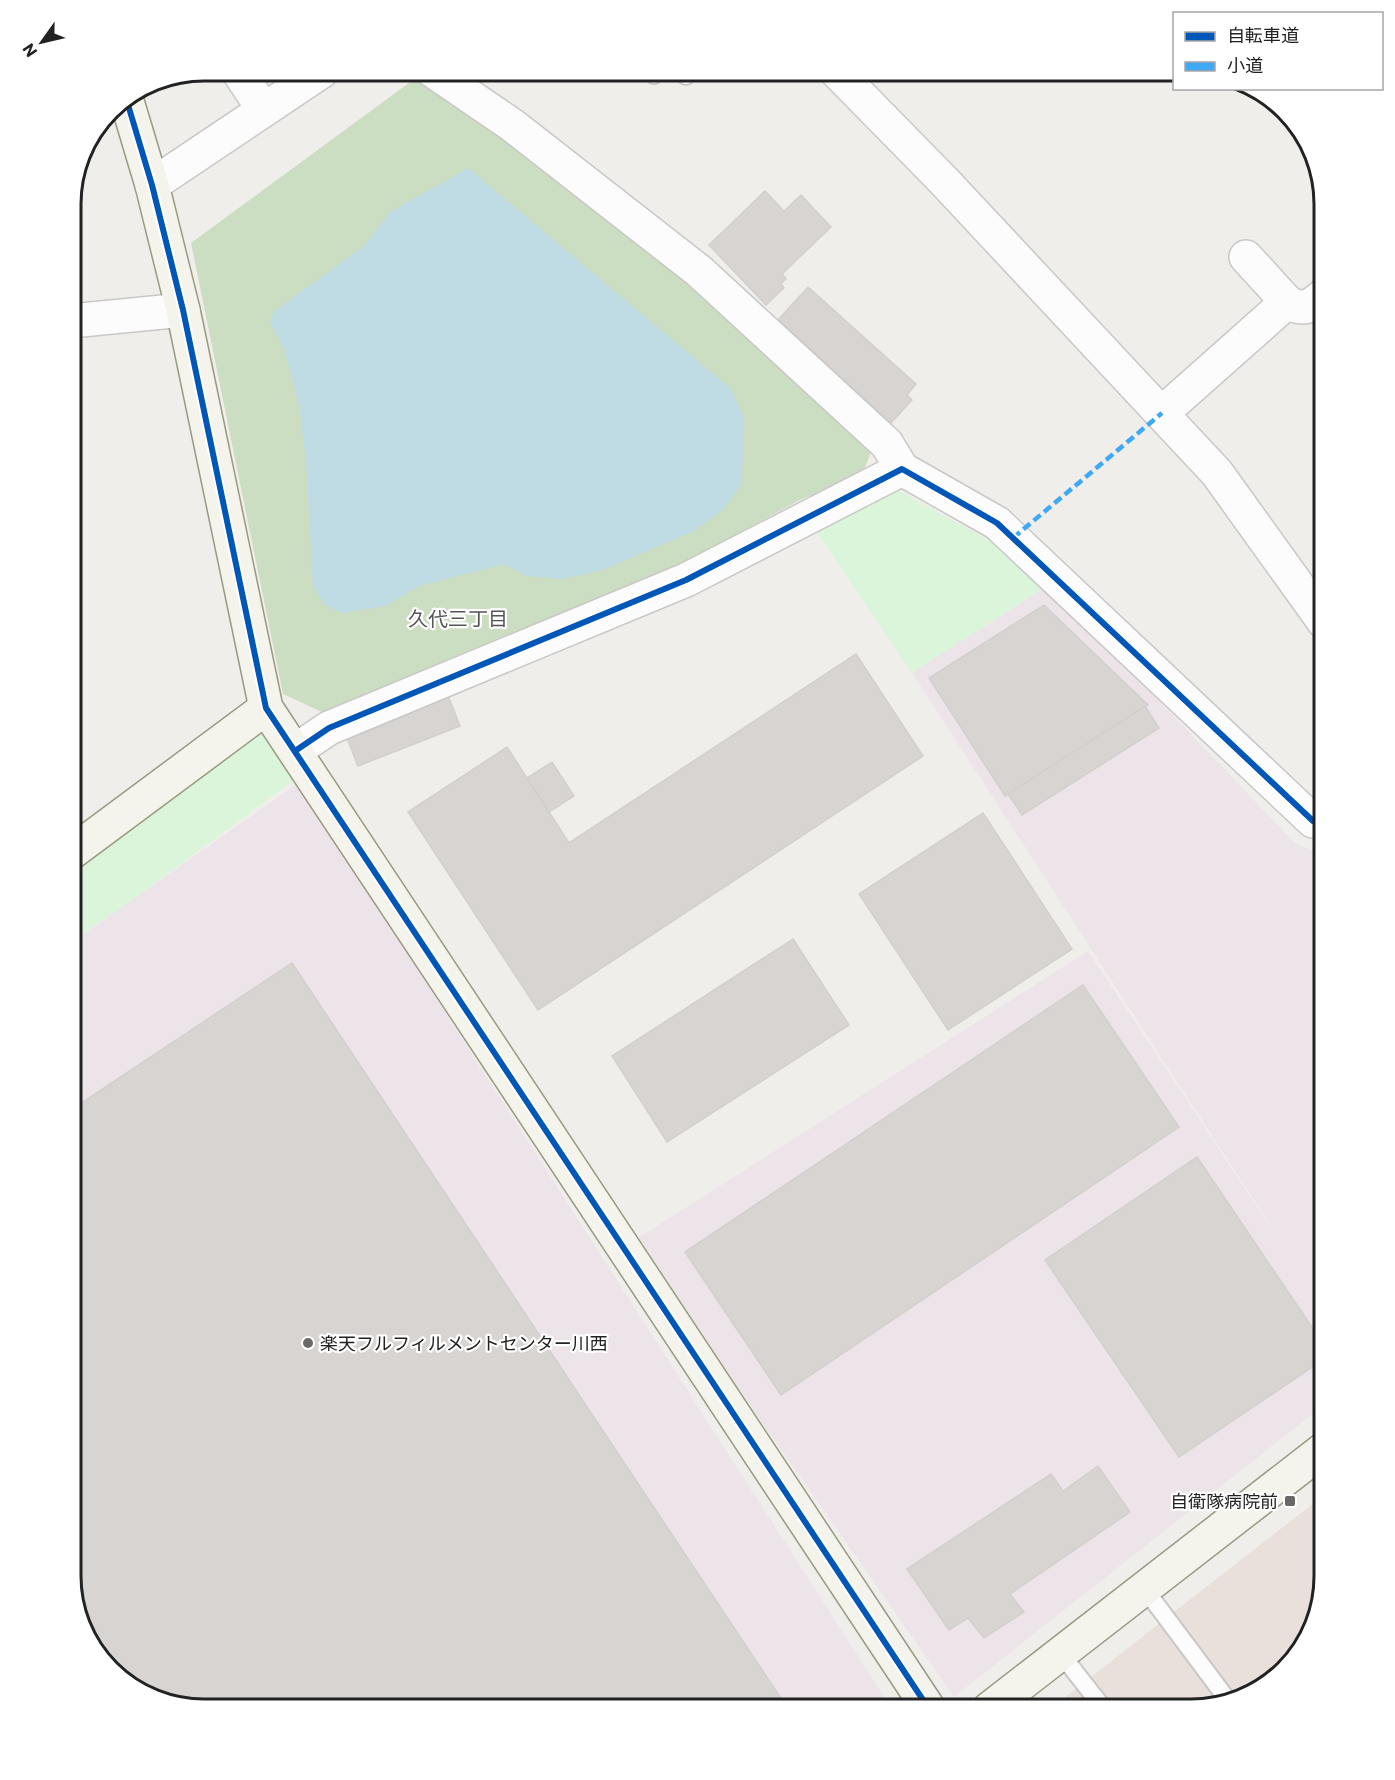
<svg xmlns="http://www.w3.org/2000/svg" width="1395" height="1780" font-family="Commissioner,'Noto Sans JP',sans-serif">
  <style>
    .industrial { fill: #ede4e9 }
    .military { fill: #eae0db }
    .forest { fill: #cbdec1 }
    .park { fill: #daf5da }
    .water { fill: #bfdbe3 }
    .building { fill: #d7d4d2; stroke: #d3d0cc; stroke-width: 1.5 }
    .lines { fill: none; stroke-linecap: round; stroke-linejoin: round }
    .lane-casing { stroke: #c9c8c7; stroke-width: 20 }
    .street-casing { stroke: #c9c8c7; stroke-width: 36 }
    .secondary-casing { stroke: #999a82; stroke-width: 36 }
    .lane { stroke: #fdfcfc; stroke-width: 16 }
    .street { stroke: #fdfcfc; stroke-width: 33 }
    .secondary { stroke: #f4f4ed; stroke-width: 33 }
    .quiet { stroke: #3fa9f5; stroke-width: 4.5; stroke-dasharray: 9 4.5; stroke-linecap: butt }
    .cycleway-casing { stroke: #fff; stroke-width: 10 }
    .cycleway { stroke: #0057b8; stroke-width: 6 }
    .poi-dot { fill: #6a6968; stroke: #fff; stroke-width: 2 }
    .labels { text-anchor: middle; dominant-baseline: central; stroke-width: 4.5; stroke-linejoin: round; paint-order: stroke }
    .poi-label { font-size: 18px; fill: #222; stroke: #fff; text-anchor: start }
    .neighbourhood-label { font-size: 20px; fill: #555; stroke: #fff }
    .rim { fill: none; stroke: #222; stroke-width: 3 }
  </style>
  <rect width="100%" height="100%" fill="#f0eeeb"/>
  <g class="industrial">
    <path d="M1048,585L1295,843L1315,852L1324,849V1405L954,1697L635,1240L1088,951L1305,1279L912,673Z"/>
    <path d="M298,783L892,1709H204L138,1692L93,1650L71,1576V943Z"/>
  </g>
  <path class="military" d="M1324,1495V1576L1307,1642L1265,1687L1191,1709H1050Z"/>
  <path class="forest" d="M417,77L506,134L876,439L862,475L800,500L657,577L322,712L283,694L191,243Z"/>
  <g class="park">
    <path d="M890,486L1010,552L1048,585L912,673L815,530Z"/>
    <path d="M262,726L297,778L121,908L71,941V864Z"/>
  </g>
  <path class="water" d="M468,168L731,389L743,415L742,484L723,509L694,531L603,570L562,579L526,576L504,564L419,586L386,606L343,613L325,605L313,587L306,461L299,406L285,351L270,323L273,312L364,246L390,212Z"/>
  <g class="building">
    <path d="M765,191L784,211L801,195L831,227L782,274L786,279L781,284L784,288L766,305L709,245Z"/>
    <path d="M808,287L916,384L907,395L912,400L891,423L778,320Z"/>
    <path d="M1044,605L1148,705L1005,796L929,678Z"/>
    <path d="M856,654L923,756L538,1010L408,812L507,747L569,843Z"/>
    <path d="M447,693L460,726L358,766L345,733Z"/>
    <path d="M1145,706L1159,728L1022,815L1008,794Z"/>
    <path d="M552,762L574,796L549,812L527,778Z"/>
    <path d="M983,813L1072,949L948,1030L859,894Z"/>
    <path d="M793,939L849,1025L667,1142L612,1056Z"/>
    <path d="M292,963L788,1709H204L138,1692L121,1676L84,1621L70,1576L71,1110Z"/>
    <path d="M1083,985L1179,1127L781,1395L685,1252Z"/>
    <path d="M1197,1157L1324,1345V1359L1179,1457L1045,1260Z"/>
    <path d="M1098,1466L1130,1512L1010,1594L1024,1612L984,1638L968,1618L949,1630L907,1569L1051,1474L1063,1491Z"/>
  </g>
  <g class="lines">
    <defs>
      <g id="lane">
        <path d="M681,71L686,76"/>
        <path d="M654,75L659,71"/>
        <path d="M1144,1588L1227,1699"/>
        <path d="M1061,1654L1104,1709"/>
      </g>
      <g id="street">
        <path d="M238,71L264,110"/>
        <path d="M433,71L512,125L699,271L887,444L902,469"/>
        <path d="M836,71L943,180L1217,473L1324,622"/>
        <path d="M152,185L322,71"/>
        <path d="M1246,257L1287,302C1304,312 1311,306 1324,295"/>
        <path d="M71,321L183,310"/>
        <path d="M1162,413L1287,302"/>
        <path d="M295,751L329,728L686,580L902,469L997,523L1313,821L1324,813"/>
      </g>
      <g id="secondary">
        <path d="M126,98L152,185L183,310L266,708L929,1709"/>
        <path d="M71,853L266,708"/>
        <path d="M989,1709L1324,1449"/>
      </g>
    </defs>
    <use href="#lane" class="lane-casing"/>
    <use href="#street" class="street-casing"/>
    <use href="#secondary" class="secondary-casing"/>
    <use href="#lane" class="lane"/>
    <use href="#street" class="street"/>
    <use href="#secondary" class="secondary"/>
    <path class="quiet" d="M1013,538L1162,413"/>
    <defs>
      <g id="cycleway">
        <path d="M126,98L152,185L183,310L266,708L929,1709"/>
        <path d="M295,751L329,728L686,580L902,469L997,523L1313,821L1324,813"/>
      </g>
    </defs>
    <use href="#cycleway" class="cycleway-casing"/>
    <use href="#cycleway" class="cycleway"/>
  </g>
  <g class="poi-dot">
    <circle cx="308" cy="1343" r="6"/>
    <rect x="1284" y="1495" width="12" height="12" rx="3"/>
  </g>
  <g class="labels">
    <g class="poi-label">
      <text x="320" y="1343">楽天フルフィルメントセンター川西</text>
      <text x="1278" y="1501" text-anchor="end">自衛隊病院前</text>
    </g>
    <g class="neighbourhood-label">
      <text x="458" y="618">久代三丁目</text>
    </g>
  </g>
  <path d="M0 0H1395V1780H0ZM204 81H1191A123 123 0 0 1 1314 204V1576A123 123 0 0 1 1191 1699H204A123 123 0 0 1 81 1576V204A123 123 0 0 1 204 81Z" fill="#fff" fill-rule="evenodd"/>
  <path class="rim" d="M204 81H1191A123 123 0 0 1 1314 204V1576A123 123 0 0 1 1191 1699H204A123 123 0 0 1 81 1576V204A123 123 0 0 1 204 81Z"/>
  <rect x="1173" y="12" width="210" height="78" fill="#ffffff" stroke="#a7a7a7" stroke-width="1.5"/>
  <rect x="1185" y="32" width="30" height="9" fill="#0057b8" stroke="#a7a7a7" stroke-width="1.5"/>
  <text x="1227" y="42" font-size="18" fill="#222222">自転車道</text>
  <rect x="1185" y="62" width="30" height="9" fill="#3fa9f5" stroke="#a7a7a7" stroke-width="1.5"/>
  <text x="1227" y="72" font-size="18" fill="#222222">小道</text>
  <g transform="translate(42 42) rotate(236)" stroke="#ffffff" stroke-width="4.5" paint-order="stroke">
  <path d="M0-4.5L10 22L0 15L-10 22Z" fill="#222222"/>
  <text y="-9" font-size="16" font-weight="bold" text-anchor="middle" fill="#222222">N</text>
  </g>
</svg>
